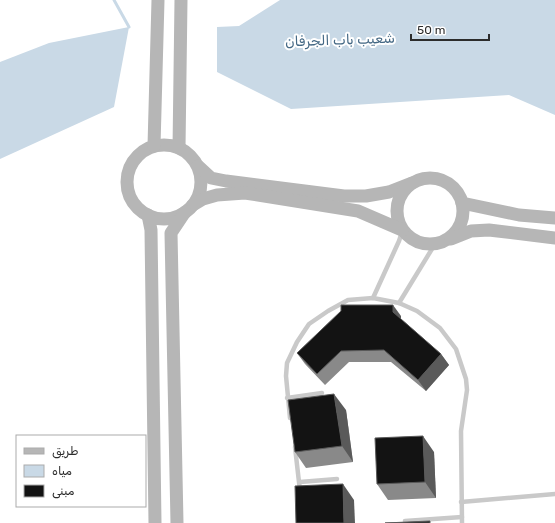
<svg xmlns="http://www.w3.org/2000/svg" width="555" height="523" font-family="Rubik,'Noto Naskh Arabic',sans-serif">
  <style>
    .water { fill: #c9d9e6 }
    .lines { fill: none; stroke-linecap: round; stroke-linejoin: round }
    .stream { stroke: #c9d9e6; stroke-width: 3 }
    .lane { stroke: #c9c9c9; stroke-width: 4.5 }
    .secondary { stroke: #b6b6b6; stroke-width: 13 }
    .wall { fill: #898989 }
    .shaded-wall { fill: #5a5a5a }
    .building { fill: #131313; stroke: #5a5a5a }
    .labels { text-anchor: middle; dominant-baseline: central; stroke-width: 4; stroke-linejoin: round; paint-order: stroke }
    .water-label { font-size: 14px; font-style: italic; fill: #446884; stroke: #fff }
  </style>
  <rect width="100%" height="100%" fill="#fff"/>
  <g class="water">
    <path d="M280,0H555V115L509,95L291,109L217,72V27L239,26Z"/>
    <path d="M129,27L114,107L0,159V62L49,43Z"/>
  </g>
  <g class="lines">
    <path class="stream" d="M114,0L129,27"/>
    <g class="lane">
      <path d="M373,298L399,241L402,232"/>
      <path d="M399,303L435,244"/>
      <path d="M287,398L322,393"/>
      <path d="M290,418L286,376L287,363L297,342L309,324L328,311L348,300L373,298L399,303L417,311L440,328L456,349L466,379L467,390L461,431L462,523"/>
      <path d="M295,447L300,491"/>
      <path d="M300,482L337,479"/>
      <path d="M461,502L555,494"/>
      <path d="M405,521L462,517"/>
    </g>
    <g class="secondary">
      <circle cx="164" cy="182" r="37"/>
      <path d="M154,146L158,0"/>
      <path d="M179,148L181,0"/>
      <path d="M198,166L211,178L226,181L344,196H366L389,192L412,183"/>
      <circle cx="430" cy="211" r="33"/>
      <path d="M462,203L519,215L555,218"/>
      <path d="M193,205L203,199L217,195L245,193L358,211L402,230"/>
      <path d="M148,215L151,230L155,523"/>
      <path d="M451,239L471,231L489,230L555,238"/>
      <path d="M177,523L171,233L185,212"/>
    </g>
  </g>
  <g class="wall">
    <path d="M401,316V319L441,354L449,365L426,391L391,362H349L325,385L305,364L297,353Z"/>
    <path d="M346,410L353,462L306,468L295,452Z"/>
    <path d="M434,452L436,498L388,500L377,484Z"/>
  </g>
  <g class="shaded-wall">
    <path d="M393,305L401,316V323L393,312Z"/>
    <path d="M441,354L449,365L426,391L418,380Z"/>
    <path d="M334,394L346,410L353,462L342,446Z"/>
    <path d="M423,436L434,452L436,498L425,482Z"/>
    <path d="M343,484L354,500L355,523H344Z"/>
  </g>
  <g class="building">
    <path d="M341,305H393V312L441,354L418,380L384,350L341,351L317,374L297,353L341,311Z"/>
    <path d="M334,394L342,446L295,452L288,400Z"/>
    <path d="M423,436L425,482L377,484L375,438Z"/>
    <path d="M343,484L344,523H296L295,486Z"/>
    <path d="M430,521V523H385Z"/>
  </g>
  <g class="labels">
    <g class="water-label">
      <text transform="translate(340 40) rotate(-2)">شعيب باب الجرفان</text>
    </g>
  </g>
  <rect x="16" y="435" width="130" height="72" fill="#ffffff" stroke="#ababab"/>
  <rect x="24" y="448" width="20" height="6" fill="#b6b6b6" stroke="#ababab"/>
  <text x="52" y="455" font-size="12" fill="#2c2c2c">طريق</text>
  <rect x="24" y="465" width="20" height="12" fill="#c9d9e6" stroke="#ababab"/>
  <text x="52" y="475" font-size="12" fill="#2c2c2c">مياه</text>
  <rect x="24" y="485" width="20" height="12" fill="#131313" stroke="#ababab"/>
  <text x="52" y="495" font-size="12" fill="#2c2c2c">مبنى</text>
  <path d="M411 34v6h78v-6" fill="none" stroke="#2c2c2c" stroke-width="2"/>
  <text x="417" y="34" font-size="12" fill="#2c2c2c" stroke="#ffffff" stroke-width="3" paint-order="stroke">50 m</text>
</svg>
